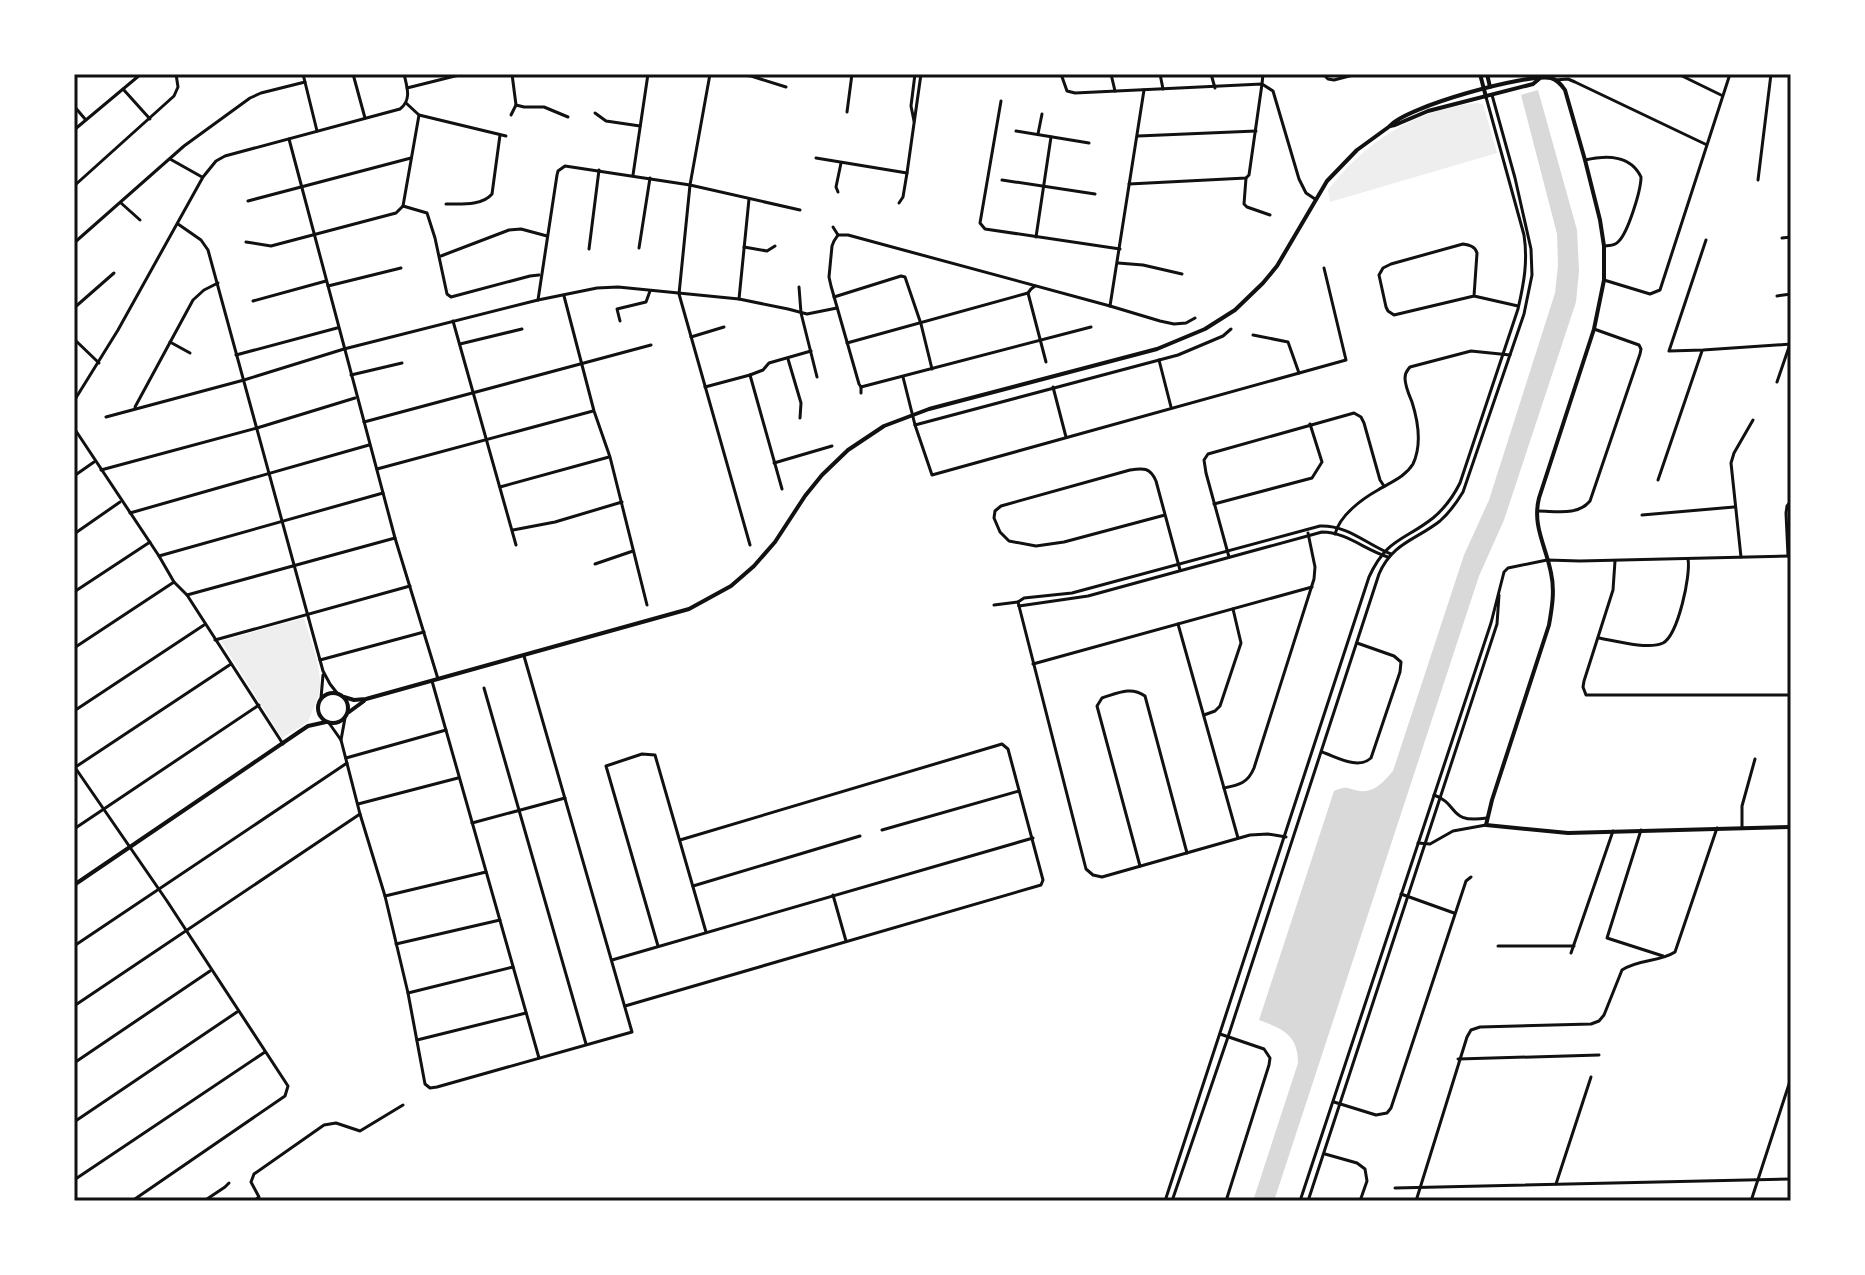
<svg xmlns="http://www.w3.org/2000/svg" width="1865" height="1275" font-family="Cabin,sans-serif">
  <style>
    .green { fill: #eee }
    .water { fill: #d9d9d9 }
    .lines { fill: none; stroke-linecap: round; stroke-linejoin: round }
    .minor { stroke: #111; stroke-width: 3 }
    .tertiary { stroke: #111; stroke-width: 3 }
    .secondary { stroke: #111; stroke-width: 4 }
    .neatline { fill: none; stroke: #111; stroke-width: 3 }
  </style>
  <rect width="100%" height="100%" fill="#fff"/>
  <g class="green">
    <path d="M1476,103L1483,104L1497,153L1330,202L1328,190C1365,142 1414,110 1476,103Z"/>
    <path d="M304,618C310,639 324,671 319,693C317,701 311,713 308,722L282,738L221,641Z"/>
  </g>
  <path class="water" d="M1538,90L1577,230L1579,271L1576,302L1504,520L1479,576L1274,1201H1253L1298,1063C1298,1035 1283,1029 1259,1020L1334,791C1348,785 1347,789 1360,791C1375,793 1384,781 1393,771L1464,555L1489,500L1555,293L1558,265L1557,234L1521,95Z"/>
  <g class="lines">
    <g class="minor">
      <path d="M353,74L365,118"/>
      <path d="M512,74L516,105L524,107H544L568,117"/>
      <path d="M710,74L690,185L679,294L750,545"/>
      <path d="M734,74L751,76L786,87"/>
      <path d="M1061,74L1067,91L1075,93L1262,84L1249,175L1246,178L1129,184"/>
      <path d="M1111,74L1115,91"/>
      <path d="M1160,74L1163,89"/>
      <path d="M1211,74L1215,88"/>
      <path d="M1263,74L1262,84L1273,91L1299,179L1306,193L1315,199"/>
      <path d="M1323,74L1328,79L1334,80L1357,74"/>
      <path d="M1678,74L1721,95"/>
      <path d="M1555,80L1568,79L1575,82L1705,144"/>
      <path d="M407,88L463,74"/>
      <path d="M123,89L150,119"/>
      <path d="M1001,101L980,223L985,229L1120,249"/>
      <path d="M406,103L419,115L506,136"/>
      <path d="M74,106L85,119"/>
      <path d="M847,112L852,74"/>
      <path d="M595,113L606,121L640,126"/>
      <path d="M511,115L516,105"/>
      <path d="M914,121L911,106L915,74"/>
      <path d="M74,130L141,74"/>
      <path d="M1016,131L1089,143"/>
      <path d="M1038,134L1042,114"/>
      <path d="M1138,136L1256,131"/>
      <path d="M289,139L395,538L438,679"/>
      <path d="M816,158L907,173"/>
      <path d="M170,159L202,177"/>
      <path d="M1585,160C1606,155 1631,155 1641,177C1641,190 1628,233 1618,242C1614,246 1611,245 1605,246"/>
      <path d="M633,175L648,74"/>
      <path d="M1246,178L1244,204L1247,207L1270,215"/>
      <path d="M1002,180L1095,194"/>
      <path d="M1758,180L1771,74"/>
      <path d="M74,186L174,96L178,87L176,74"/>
      <path d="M838,192L836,187L841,163"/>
      <path d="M248,201L411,158"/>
      <path d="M121,203L140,220"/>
      <path d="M899,203L903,197L907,173L921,74"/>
      <path d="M446,204C461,204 482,206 492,194L500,135"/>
      <path d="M403,206L427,213L435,238L447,294L451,297L530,276L539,275"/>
      <path d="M833,227L838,235"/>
      <path d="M838,235H848L1110,306L1160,321L1174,324L1186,323L1195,318"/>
      <path d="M838,235L834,241L832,246L829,277L831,286L859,384L861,387V393"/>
      <path d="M1036,237L1051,137"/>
      <path d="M1782,238L1791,237"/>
      <path d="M1706,240L1669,351L1703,350L1791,344"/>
      <path d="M246,242L271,246L396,213L403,206L419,115"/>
      <path d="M74,243L184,146L250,98L261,93L305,82"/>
      <path d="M744,247L767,251L775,246"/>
      <path d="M639,248L650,178"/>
      <path d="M589,249L599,170"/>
      <path d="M441,256L509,230L521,229L547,236"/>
      <path d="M1118,263L1143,265L1182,274"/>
      <path d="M1604,280L1650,294L1660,290L1730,74"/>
      <path d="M328,286L401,268"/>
      <path d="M799,287L801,313L817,377"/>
      <path d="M1028,293L1046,362"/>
      <path d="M564,296L594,411L610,457L647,605"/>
      <path d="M1474,296L1477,253C1475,246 1469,245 1463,244L1391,264L1383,268L1379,275L1386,307L1388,311L1394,315L1474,296L1518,306"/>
      <path d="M1777,296L1791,294"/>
      <path d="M834,297L901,276L905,277L921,324L932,369"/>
      <path d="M739,299L749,199"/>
      <path d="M538,300L557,175L558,171L565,166L690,185L800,210"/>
      <path d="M253,301L326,281"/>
      <path d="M1110,306L1144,90"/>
      <path d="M74,308L114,273"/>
      <path d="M453,321L516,545"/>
      <path d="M620,321L617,309L646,302L650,291"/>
      <path d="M1253,335L1288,342L1299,373"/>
      <path d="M691,337L724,327"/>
      <path d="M74,339L99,363"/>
      <path d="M170,342L190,353"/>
      <path d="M847,343L1028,293L1031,289L1035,286"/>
      <path d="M460,344L522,329"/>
      <path d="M236,355L337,328"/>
      <path d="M788,359L801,403L800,418"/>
      <path d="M1159,360L1171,407"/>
      <path d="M351,375L402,363"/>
      <path d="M750,375L763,370L769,363L811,351"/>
      <path d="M903,377L915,425L932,475L1346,360L1324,268"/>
      <path d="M1777,382L1790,344"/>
      <path d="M705,387L750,375L782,489"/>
      <path d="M861,387L1091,327"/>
      <path d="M1053,387L1066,437"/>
      <path d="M135,407L193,300L204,290L218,283"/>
      <path d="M106,417L244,380L344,349L538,300L597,288L618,287L739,299L788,309L807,314L837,308"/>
      <path d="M364,422L651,345"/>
      <path d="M915,425L1178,355L1223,336L1231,329"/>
      <path d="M74,428L159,556L174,582L187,595L283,744"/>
      <path d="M774,463L832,446"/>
      <path d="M377,469L593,411"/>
      <path d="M101,470L257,428L355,398"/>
      <path d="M74,476L94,462"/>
      <path d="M1658,480L1702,351"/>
      <path d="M500,487L609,457"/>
      <path d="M1214,504L1312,478L1322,462L1310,424"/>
      <path d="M1538,511C1556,511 1578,516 1590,501L1640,354L1641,349L1639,345L1594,329"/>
      <path d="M130,513L369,445"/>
      <path d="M1165,515L1064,542L1036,546L1009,541L1000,532L994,518L995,511L1001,506L1130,470C1143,468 1150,467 1156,481L1180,570"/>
      <path d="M1642,515L1734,507"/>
      <path d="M513,530L555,522L622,502"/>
      <path d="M74,534L120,502"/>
      <path d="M1335,534C1340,515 1362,499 1378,490C1391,482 1405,477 1413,464C1422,445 1418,421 1412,402C1409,395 1405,386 1405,378C1405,372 1407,371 1410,367L1471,351L1510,355"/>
      <path d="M159,556L383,493"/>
      <path d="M1788,556L1786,513L1787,506L1791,501"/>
      <path d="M1229,557L1206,473L1204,460L1208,454L1354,413L1361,417L1364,423L1380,480L1384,486"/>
      <path d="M1741,557L1731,463L1734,453L1753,420"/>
      <path d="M1615,561L1613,590L1584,681L1583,687L1586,695H1791"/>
      <path d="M595,564L633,551"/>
      <path d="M74,592L150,542"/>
      <path d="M187,595L395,538"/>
      <path d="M994,605L1018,602"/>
      <path d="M1019,606L1086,869L1093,875L1102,877L1250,835L1268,834L1286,837"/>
      <path d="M1019,606L1018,602L1024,598L1072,593L1320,526C1348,525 1366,544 1391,554"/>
      <path d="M1019,606L1088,596L1322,532C1346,532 1365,550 1388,557"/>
      <path d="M1178,624L1238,838"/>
      <path d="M1599,638C1615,641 1649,650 1663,643C1678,635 1691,575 1688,559"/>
      <path d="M215,640L410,586"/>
      <path d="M74,648L174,582"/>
      <path d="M320,660L424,632"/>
      <path d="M1033,664L1312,587"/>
      <path d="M432,681L539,1058"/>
      <path d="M484,688L586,1044"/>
      <path d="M74,711L204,625"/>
      <path d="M1204,715L1215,711L1220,706L1241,643L1233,609"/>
      <path d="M329,723L341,740L360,814L385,896L408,993L425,1084L430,1088L437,1087L632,1032L524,656"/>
      <path d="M341,740L345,718"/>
      <path d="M1322,752C1337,757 1358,770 1371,758L1400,672L1401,662L1394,656L1357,643"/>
      <path d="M346,758L446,730"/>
      <path d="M74,766L167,901L288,1086L285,1096L132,1201"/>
      <path d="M74,768L231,664"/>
      <path d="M1224,788C1239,785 1248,783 1254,768L1314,579L1315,567L1308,533"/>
      <path d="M1434,795C1460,804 1447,824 1487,818"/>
      <path d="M358,804L458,778"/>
      <path d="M472,823L565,798"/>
      <path d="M1742,828V806L1755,759"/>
      <path d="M74,829L259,705"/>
      <path d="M882,830L1019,791"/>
      <path d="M1641,830L1607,938L1663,956"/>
      <path d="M1418,843L1430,844L1453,831L1486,825"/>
      <path d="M1140,866L1097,706L1102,698C1118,693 1131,686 1145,696L1187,853"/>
      <path d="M693,886L860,836"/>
      <path d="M1401,894L1454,913"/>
      <path d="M833,895L846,941"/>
      <path d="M385,896L486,872"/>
      <path d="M396,944L500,920"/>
      <path d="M74,946L347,763"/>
      <path d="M658,946L606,766L642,754L655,755L706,932"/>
      <path d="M1498,946H1574"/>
      <path d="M1571,953L1613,831"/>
      <path d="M612,960L1033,838"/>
      <path d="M408,993L513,967"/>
      <path d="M74,1006L360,814"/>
      <path d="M625,1006L1041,885L1043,880L1008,749L1002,744L680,840"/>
      <path d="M1220,1034L1264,1049L1270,1058L1269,1065L1226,1201"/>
      <path d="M417,1040L526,1013"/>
      <path d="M1458,1059L1599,1055"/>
      <path d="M74,1063L210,971"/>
      <path d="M1334,1102L1376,1115L1387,1113L1391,1108L1466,881L1471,877"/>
      <path d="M74,1122L237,1012"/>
      <path d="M1325,1154L1357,1163L1365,1169L1367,1181L1360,1201"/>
      <path d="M74,1180L265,1052"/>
      <path d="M1556,1184L1591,1077"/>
      <path d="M1395,1188L1791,1179"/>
      <path d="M204,1201L225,1187L229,1183"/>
      <path d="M254,1201L259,1197L251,1182L254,1174L324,1125L336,1123L360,1131L403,1105"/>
      <path d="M1165,1201L1369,577C1387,538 1404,541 1433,518C1445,508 1453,497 1460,483L1518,309C1524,283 1528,261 1524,235L1486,97"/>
      <path d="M1172,1201L1228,1037L1379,574C1392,543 1416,540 1440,521C1449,513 1457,502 1463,492L1524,314L1532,275L1531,249L1515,178L1492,95"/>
      <path d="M1300,1201L1491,623L1504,572L1508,568L1547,560L1580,561L1791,556"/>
      <path d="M1308,1201L1497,624L1499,595"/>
      <path d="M1416,1201L1467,1037L1471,1030L1480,1027L1591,1024L1599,1021L1604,1015L1622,970C1638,959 1660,962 1675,952L1717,828"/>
    </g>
    <g class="tertiary">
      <path d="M303,74L317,131"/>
      <path d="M178,224L201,240L208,250L323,671L330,684L337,693"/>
      <path d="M74,401L118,330L203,177L216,161L225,156L400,109C412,100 407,87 404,74"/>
      <path d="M321,698L323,675"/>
      <path d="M1751,1201L1791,1078"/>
    </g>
    <g class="secondary">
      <path d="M1480,74L1486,97"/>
      <path d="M1487,74L1490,87"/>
      <path d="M1390,126L1395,125L1428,111L1533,84L1539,79"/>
      <circle cx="333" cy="708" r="15"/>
      <path d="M344,697L354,700L366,699L689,609L731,586L754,566L775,542L805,496L822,475L848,450L884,426L929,409L1157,349L1205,329L1235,310L1263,283L1277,266L1327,181L1357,150L1390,126C1405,107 1527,73 1551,78C1557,80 1561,84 1565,90L1585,160L1600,220L1604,246V280L1594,329L1539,498C1532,526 1546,546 1551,573C1555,590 1552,608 1549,625L1492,800L1486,825L1568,833L1791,827"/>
      <path d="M349,712L364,701"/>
      <path d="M74,885L299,732L308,726L326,722"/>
    </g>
  </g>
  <rect width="1865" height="1275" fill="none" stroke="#ffffff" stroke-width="152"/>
  <rect x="76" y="76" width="1713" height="1123" class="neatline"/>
</svg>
